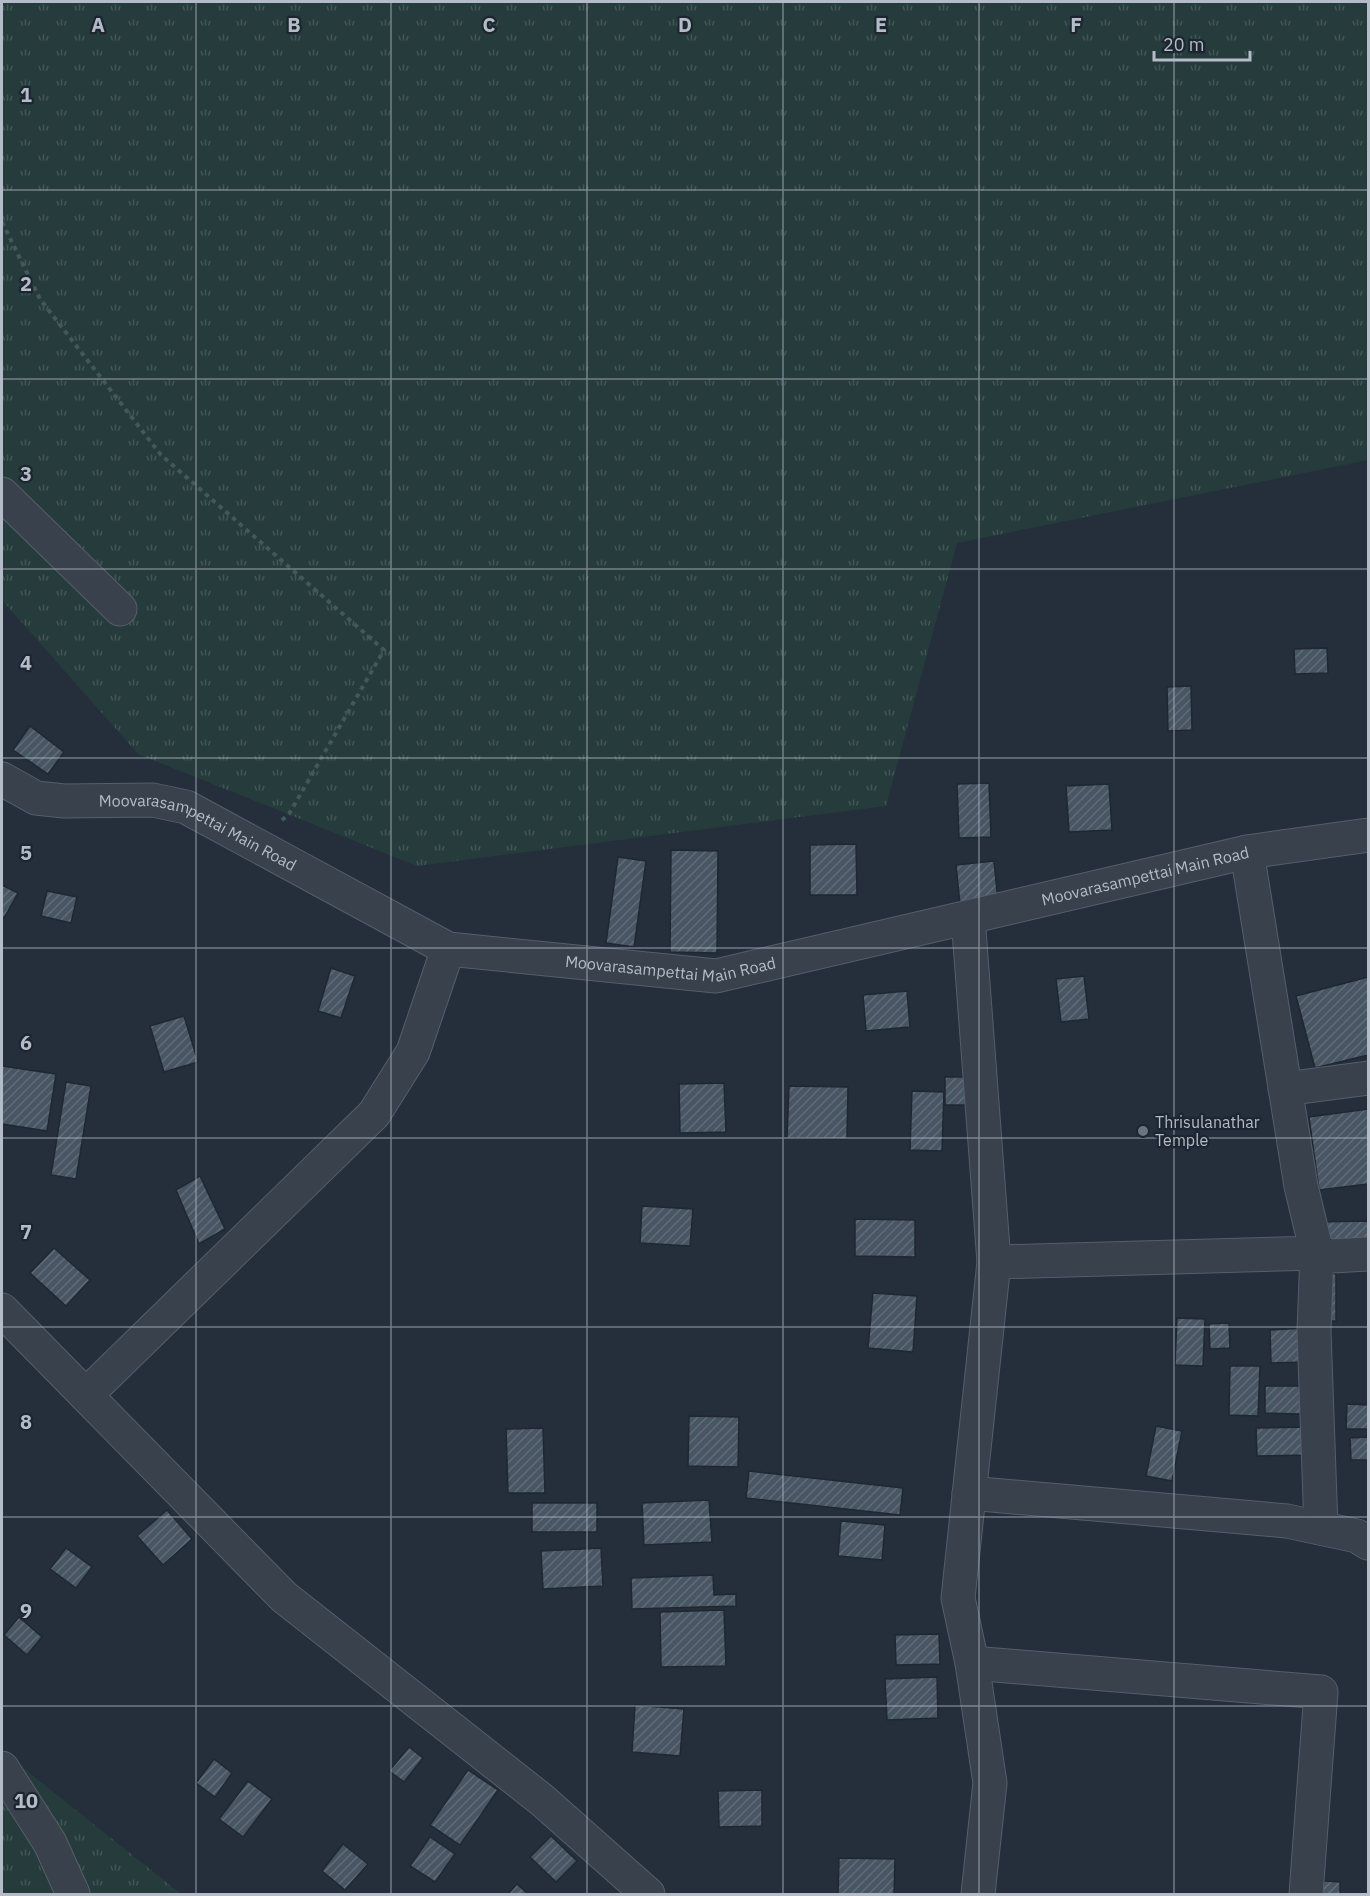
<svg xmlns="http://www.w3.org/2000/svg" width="1370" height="1896" font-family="'IBM Plex Sans',sans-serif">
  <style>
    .grass { fill: url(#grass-tufts) }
    .building { fill: url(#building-hatch); stroke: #1f2832; stroke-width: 1.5 }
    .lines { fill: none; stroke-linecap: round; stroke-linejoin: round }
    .minor-casing { stroke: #565f69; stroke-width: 35 }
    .path { stroke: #44585a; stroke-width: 4; stroke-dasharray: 4.5 4.5; stroke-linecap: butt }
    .minor { stroke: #38414c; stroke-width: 33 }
    .grid { fill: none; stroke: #b3bcc7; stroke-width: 1.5; stroke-opacity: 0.55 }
    .worship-dot { fill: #6b7280; stroke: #1d2630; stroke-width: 2 }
    .labels { text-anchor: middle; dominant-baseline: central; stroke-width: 4.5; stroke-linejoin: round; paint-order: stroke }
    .street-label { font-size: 16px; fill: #b3bcc7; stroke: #1d2630 }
    .poi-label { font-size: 16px; fill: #b3bcc7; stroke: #1d2630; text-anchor: start }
    .grid-label { font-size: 20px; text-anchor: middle; font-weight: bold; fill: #b3bcc7; stroke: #1d2630; stroke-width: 4.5; stroke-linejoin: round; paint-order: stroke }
  </style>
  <defs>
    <pattern id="grass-tufts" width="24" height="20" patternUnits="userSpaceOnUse" patternTransform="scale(1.5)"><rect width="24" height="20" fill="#263b3c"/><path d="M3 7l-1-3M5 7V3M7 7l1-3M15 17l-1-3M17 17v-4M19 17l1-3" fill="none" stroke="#435557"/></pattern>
    <pattern id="building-hatch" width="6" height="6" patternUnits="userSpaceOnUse" patternTransform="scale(1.5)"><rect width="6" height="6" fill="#485562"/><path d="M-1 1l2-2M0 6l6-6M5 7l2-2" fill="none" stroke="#606c77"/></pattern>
  </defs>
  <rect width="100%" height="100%" fill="#242f3b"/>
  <g class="grass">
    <path d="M2,2H1368V460L957,543L886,806L417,866L138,754L2,600Z"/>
    <path d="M2,1751L181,1894H2Z"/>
  </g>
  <g class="building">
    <path d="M1327,648L1328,673L1295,674L1294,649Z"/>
    <path d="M1191,686L1192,730L1168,731L1167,687Z"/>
    <path d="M30,726L64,752L48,774L13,750Z"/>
    <path d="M989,783L991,837L959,838L957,784Z"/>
    <path d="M1109,784L1112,830L1069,832L1066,786Z"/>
    <path d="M856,844L857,895H810V845Z"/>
    <path d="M671,850L718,851L717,953L670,952Z"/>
    <path d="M618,857L646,861L634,947L606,943Z"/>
    <path d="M994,861L998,901L960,905L956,865Z"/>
    <path d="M2,885L18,893L4,918L2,917Z"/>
    <path d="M47,891L77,897L71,923L41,916Z"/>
    <path d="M331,968L355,976L341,1018L318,1011Z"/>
    <path d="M1084,976L1089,1019L1061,1022L1056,979Z"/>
    <path d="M1368,977V1055L1315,1068L1296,996Z"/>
    <path d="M907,991L910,1027L866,1031L863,995Z"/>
    <path d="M184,1016L198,1062L164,1072L150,1026Z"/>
    <path d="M2,1066L56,1074L47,1131L2,1124Z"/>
    <rect x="945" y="1077" width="27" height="28"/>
    <path d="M66,1082L91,1086L76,1179L51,1175Z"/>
    <path d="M724,1083L726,1132L680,1133L679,1084Z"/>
    <path d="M789,1086L848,1087L847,1139L787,1138Z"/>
    <path d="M912,1091L944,1092L942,1151L910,1150Z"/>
    <path d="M1368,1109V1184L1319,1190L1309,1117Z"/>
    <path d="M200,1176L225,1229L199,1244L176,1190Z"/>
    <path d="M642,1206L693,1209L690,1246L640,1243Z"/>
    <path d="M855,1219L915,1220V1257L855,1256Z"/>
    <path d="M1368,1221V1240L1316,1241V1222Z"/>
    <path d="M54,1248L90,1280L66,1306L30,1273Z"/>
    <rect x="1324" y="1274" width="12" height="47"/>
    <path d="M873,1293L917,1296L913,1352L868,1348Z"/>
    <path d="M1177,1318L1205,1319L1203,1366L1175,1365Z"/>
    <path d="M1229,1323L1230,1348L1210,1349L1209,1324Z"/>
    <path d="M1305,1328L1306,1362L1271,1363L1270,1330Z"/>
    <path d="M1230,1366H1260L1258,1416L1229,1415Z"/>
    <path d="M1265,1386H1302L1301,1414L1265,1413Z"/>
    <path d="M1347,1404L1368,1405V1429H1346Z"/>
    <path d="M689,1416L739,1417L738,1467L688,1466Z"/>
    <path d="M1156,1426L1182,1431L1172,1481L1146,1476Z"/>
    <path d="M1306,1427L1307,1455L1257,1456L1256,1428Z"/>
    <path d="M543,1428L545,1493H508L506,1429Z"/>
    <path d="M1368,1437V1460H1351L1350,1438Z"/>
    <path d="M749,1471L903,1488L900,1515L746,1498Z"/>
    <path d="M709,1500L712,1542L644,1545L642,1503Z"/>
    <rect x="532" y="1503" width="65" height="29"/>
    <path d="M167,1510L192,1539L163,1565L137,1536Z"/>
    <path d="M841,1521L885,1525L882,1560L838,1556Z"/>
    <path d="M66,1548L92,1567L76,1588L50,1569Z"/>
    <path d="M601,1548L603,1586L543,1589L541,1551Z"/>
    <path d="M713,1575L714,1595L736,1594V1606L632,1609L631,1578Z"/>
    <path d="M724,1610L726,1666L661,1667L660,1612Z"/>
    <path d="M19,1617L42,1637L27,1655L4,1635Z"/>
    <path d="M939,1634L940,1664L896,1665L895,1635Z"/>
    <path d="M937,1677L938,1718L887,1720L885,1679Z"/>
    <path d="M635,1705L684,1709L680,1756L632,1752Z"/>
    <path d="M409,1747L423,1758L404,1782L389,1771Z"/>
    <path d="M214,1759L232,1773L215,1797L196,1783Z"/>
    <path d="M468,1770L498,1790L460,1845L430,1825Z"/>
    <path d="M248,1781L272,1799L243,1837L219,1819Z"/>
    <path d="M762,1790V1826L719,1827L718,1791Z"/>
    <path d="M551,1836L577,1861L556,1882L530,1857Z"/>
    <path d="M430,1837L455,1854L435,1882L410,1866Z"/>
    <path d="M343,1844L368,1864L345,1890L322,1871Z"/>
    <path d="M839,1858L895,1859L894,1894H838Z"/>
    <path d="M1313,1880L1340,1882V1894H1312Z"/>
    <path d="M517,1884L528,1894H508Z"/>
  </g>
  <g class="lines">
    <defs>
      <g id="minor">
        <path d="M2,494L120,609"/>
        <path id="s1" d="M2,779L36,798L64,801L153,800L186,807L448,949L716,976L1247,852L1368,835"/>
        <path d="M968,917L994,1262L958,1598L972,1663L990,1783L978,1894"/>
        <path d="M1285,1089L1368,1078"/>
        <path d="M994,1262L1317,1253L1301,1186L1247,852"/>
        <path d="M2,1310L284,1597L542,1800L648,1894"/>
        <path d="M86,1395L374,1114L413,1052L448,949"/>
        <path d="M969,1493L1287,1521L1357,1536L1368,1543"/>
        <path d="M1321,1528L1314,1331L1317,1253L1332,1256L1368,1254"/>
        <path d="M972,1663L1321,1692L1306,1894"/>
        <path d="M2,1768L50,1843L73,1894"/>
      </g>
    </defs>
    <use href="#minor" class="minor-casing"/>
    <path class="path" d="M2,222L40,299L161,455L384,650L289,814L281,821"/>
    <use href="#minor" class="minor"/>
  </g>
  <path class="grid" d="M196,2V1894M391,2V1894M587,2V1894M783,2V1894M979,2V1894M1174,2V1894M2,190H1368M2,379H1368M2,569H1368M2,758H1368M2,948H1368M2,1138H1368M2,1327H1368M2,1517H1368M2,1706H1368"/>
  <circle class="worship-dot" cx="1143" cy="1131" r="6"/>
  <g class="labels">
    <g class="street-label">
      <text stroke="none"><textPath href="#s1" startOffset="208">Moovarasampettai Main Road</textPath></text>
      <text stroke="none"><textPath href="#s1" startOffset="1198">Moovarasampettai Main Road</textPath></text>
      <text stroke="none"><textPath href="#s1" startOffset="712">Moovarasampettai Main Road</textPath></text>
    </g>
    <g class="poi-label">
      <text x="1155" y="1122">Thrisulanathar<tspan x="1155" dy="18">Temple</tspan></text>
    </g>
  </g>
  <g class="grid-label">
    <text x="98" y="32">A</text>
    <text x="294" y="32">B</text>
    <text x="489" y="32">C</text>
    <text x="685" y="32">D</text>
    <text x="881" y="32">E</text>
    <text x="1076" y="32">F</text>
    <text x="26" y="102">1</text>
    <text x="26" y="291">2</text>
    <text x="26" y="481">3</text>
    <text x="26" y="670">4</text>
    <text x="26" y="860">5</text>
    <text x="26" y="1050">6</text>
    <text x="26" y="1239">7</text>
    <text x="26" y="1429">8</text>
    <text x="26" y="1618">9</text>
    <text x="26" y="1808">10</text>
  </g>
  <rect width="1370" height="1896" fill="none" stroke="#b3bcc7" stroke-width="6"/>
  <path d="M1154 51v9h96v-9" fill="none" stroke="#b3bcc7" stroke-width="3"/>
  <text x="1163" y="51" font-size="18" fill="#b3bcc7" stroke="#1d2630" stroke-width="4.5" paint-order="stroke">20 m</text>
</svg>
